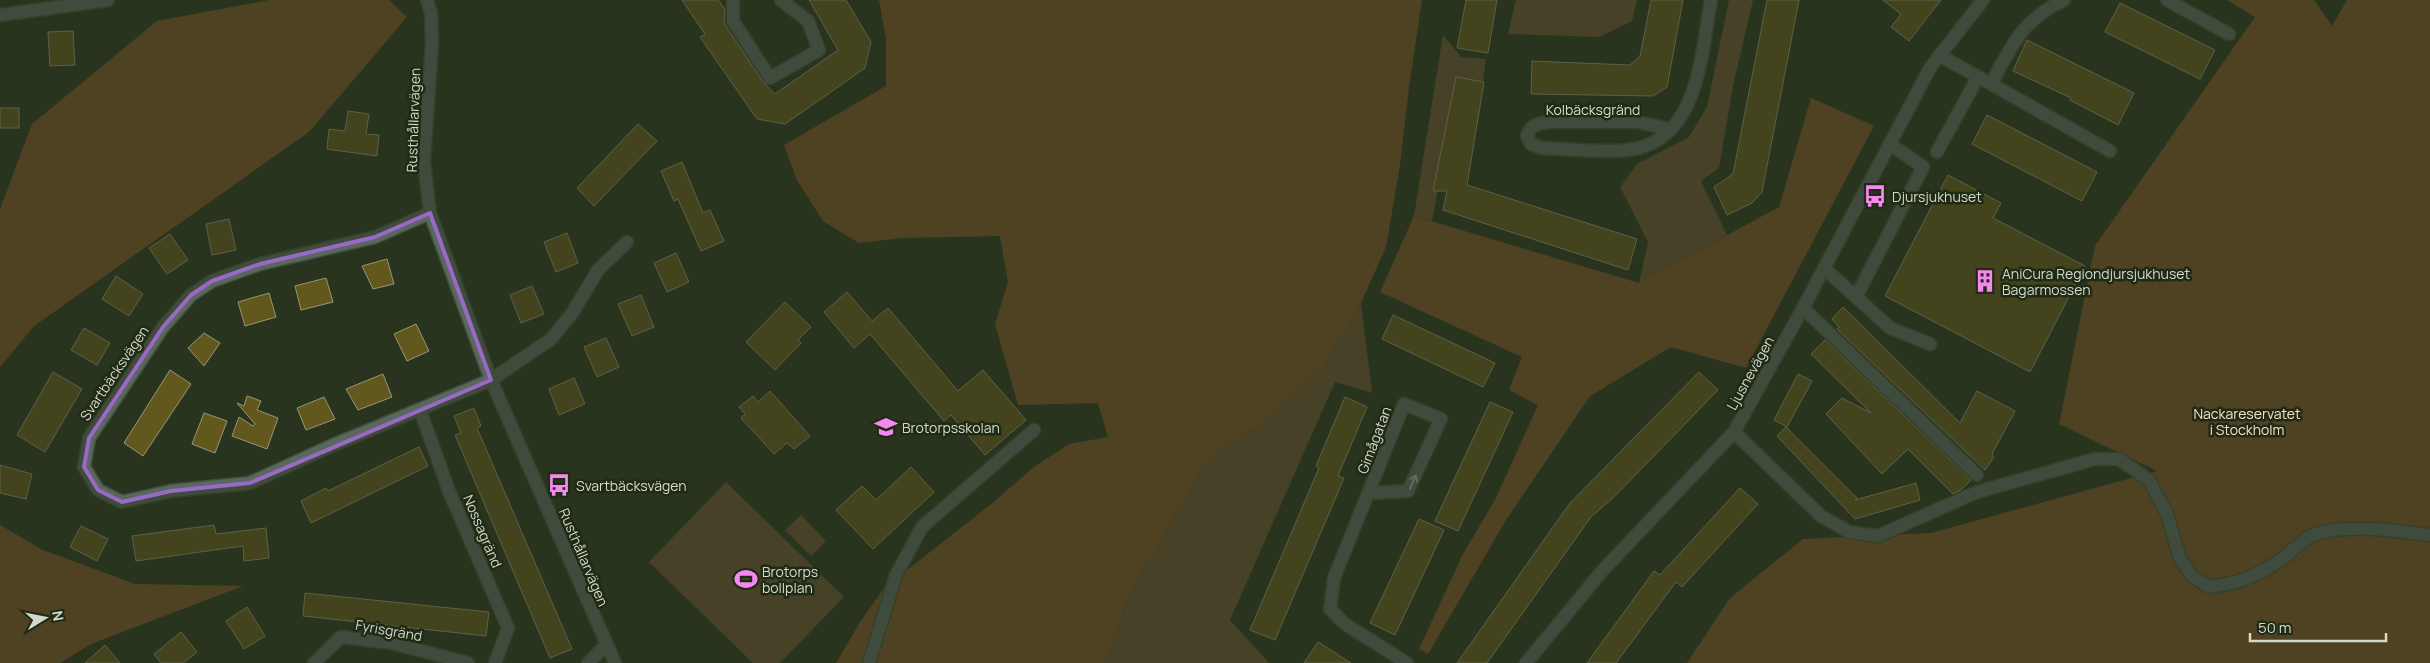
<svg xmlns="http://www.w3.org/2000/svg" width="2430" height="663" font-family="Manrope,sans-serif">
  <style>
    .green { fill: #6c5034 }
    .forest { fill: #7a5228 }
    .building { fill: #62571c; stroke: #9a9579 }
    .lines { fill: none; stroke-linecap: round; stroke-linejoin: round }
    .minor-casing { stroke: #444f3b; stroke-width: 15 }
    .minor { stroke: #5a6660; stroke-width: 12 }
    .oneway { stroke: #a8b1a6 }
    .marked { fill: none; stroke: #9969c4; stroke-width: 4; stroke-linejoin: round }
    .labels { text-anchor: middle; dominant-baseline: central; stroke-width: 5; stroke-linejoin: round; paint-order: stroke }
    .street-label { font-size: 14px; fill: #d2dacc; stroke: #202a15 }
    .poi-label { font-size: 14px; fill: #d2dacc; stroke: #202a15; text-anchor: start }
    .park-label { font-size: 14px; fill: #f9dfc7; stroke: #202a15 }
  </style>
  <rect width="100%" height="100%" fill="#29341f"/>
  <g class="green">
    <path d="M1516,0H1637L1632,21L1599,37L1508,34Z"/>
    <path d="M1729,0H1753L1733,86L1719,168L1701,181L1727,235L1639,283L1648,242L1620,187L1637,164L1689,137L1707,107Z"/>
    <path d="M1443,35L1461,57L1486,59L1483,82L1459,78L1432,221L1414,216Z"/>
    <path d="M1361,303L1372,393L1335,382L1230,620L1269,663H1105L1129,596L1205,460L1265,421L1325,365Z"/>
    <path d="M726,482L844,597L780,663H753L649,562Z"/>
    <path d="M801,515L826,541L811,556L785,530Z"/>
  </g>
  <g class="forest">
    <path d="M269,0H389L407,17L309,132L34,326L0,367V209L32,124L157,21Z"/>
    <path d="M879,0H1422L1409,87L1400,165L1386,247L1361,303L1325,365L1265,421L1205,461L1129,596L1105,663H836L860,622L884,588L990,505L1034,467L1069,444L1108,437L1098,403L1018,405L995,324L1008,282L1000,236L902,238L859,243L823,221L797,180L784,145L886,86V39Z"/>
    <path d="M2227,0H2314L2332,26L2347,0H2430V663H1687L1730,598L1803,539L1931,533L2157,471L2059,424L2095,246L2255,17Z"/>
    <path d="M1811,98L1874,126L1746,368L1671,347L1590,396L1506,520L1428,654L1419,649L1463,554L1495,500L1538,405L1509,390L1522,357L1380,292L1414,216L1639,283L1779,207Z"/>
    <path d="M0,525L43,550L135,584L243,586L91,644L60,663H0Z"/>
  </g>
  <g class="building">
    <path d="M682,0H718L725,9L724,23L763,82L775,94L838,50L809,0H846L871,42L865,68L785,124L757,119L700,37L705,34Z"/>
    <path d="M1466,0H1497L1488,53L1457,48Z"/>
    <path d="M1651,0H1683L1667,87L1653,96L1531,94L1532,61L1630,65L1640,56Z"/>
    <path d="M1767,0H1799L1762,192L1752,203L1727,215L1714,187L1733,174Z"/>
    <path d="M1883,0H1941L1909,41L1891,27L1901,14Z"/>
    <path d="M2120,3L2215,50L2200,79L2105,32Z"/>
    <path d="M73,31L75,65L50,66L48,32Z"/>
    <path d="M2027,40L2134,93L2118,125L2070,100L2071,98L2013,71Z"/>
    <path d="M1456,77L1484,82L1467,185L1637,239L1628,270L1443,210L1447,191H1433Z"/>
    <rect x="0" y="108" width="19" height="20"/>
    <path d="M348,111L369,114L366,134L379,135L377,156L327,149L329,129L345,131Z"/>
    <path d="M1987,115L2097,172L2082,201L1972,144Z"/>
    <path d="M638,124L657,141L594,206L577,188Z"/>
    <path d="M682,162L703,213L710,210L724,241L701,251L678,199L674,201L661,171Z"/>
    <path d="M1948,175L2001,203L1993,218L2085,266L2030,372L1885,296Z"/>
    <path d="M229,219L236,250L212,255L206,224Z"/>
    <path d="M567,233L578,263L556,272L544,242Z"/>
    <path d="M170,234L188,260L167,274L149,248Z"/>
    <path d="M676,253L689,282L667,292L654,263Z"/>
    <path d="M387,259L394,284L373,289L362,266Z"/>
    <path d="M116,276L143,294L129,316L102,299Z"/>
    <path d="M326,278L333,302L301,310L295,286Z"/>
    <path d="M532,286L544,314L521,323L510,295Z"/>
    <path d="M847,292L872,321L888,308L958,391L983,370L1026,420L985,455L951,415L944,421L870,334L854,348L824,312Z"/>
    <path d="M269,293L276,317L245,326L238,302Z"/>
    <path d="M641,295L654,327L632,336L618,304Z"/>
    <path d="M785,302L811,327L798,340L801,343L775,370L746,342Z"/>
    <path d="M1843,307L1960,423L1977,391L2015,411L1992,454L1994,457L1985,470L1837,329L1839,327L1832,319Z"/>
    <path d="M1393,315L1495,363L1483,387L1382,339Z"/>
    <path d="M416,324L429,351L407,361L394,334Z"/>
    <path d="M84,328L110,343L97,365L71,350Z"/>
    <path d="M204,333L220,343L204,366L188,348Z"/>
    <path d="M606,338L619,367L597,377L584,347Z"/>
    <path d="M1825,340L1971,480L1961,490L1953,494L1908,449L1882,474L1826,414L1842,398L1871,413L1811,354Z"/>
    <path d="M170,370L191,384L143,456L124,443Z"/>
    <path d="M53,372L82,389L45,452L17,435Z"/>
    <path d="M1699,372L1718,390L1615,496L1591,517L1487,663H1457L1570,503Z"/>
    <path d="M383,374L392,397L358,410L346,389Z"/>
    <path d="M1798,374L1812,381L1787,427L1774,420Z"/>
    <path d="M574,378L585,404L559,415L549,389Z"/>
    <path d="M770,391L810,436L794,449L787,443L774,454L741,418L745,414L739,407L753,396L758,402Z"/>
    <path d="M247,396L261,401L257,410L278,418L267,449L232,436L239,417L253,426L255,424L237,403L244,406Z"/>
    <path d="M324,397L335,419L306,430L297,408Z"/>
    <path d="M1345,397L1367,407L1338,476L1344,478L1275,640L1250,630L1319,468L1316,466Z"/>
    <path d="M1490,402L1513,412L1458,531L1435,521Z"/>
    <path d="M474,408L481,426L477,428L572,649L550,658L455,435L461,433L454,416Z"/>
    <path d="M204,413L227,421L215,453L192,444Z"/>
    <path d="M1786,427L1857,498L1855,500L1916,483L1920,500L1855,519L1777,436Z"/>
    <path d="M419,447L428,466L311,523L301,501L326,488L328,491Z"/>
    <path d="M0,465L32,474L26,499L0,493Z"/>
    <path d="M911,467L934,492L873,549L836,510L862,486L876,500Z"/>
    <path d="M1740,488L1758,504L1682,587L1676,582L1616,663H1587L1654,571L1660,575Z"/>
    <path d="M1419,519L1444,530L1395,635L1370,623Z"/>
    <path d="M214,525L216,534L266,528L269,558L244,561L243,546L136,561L132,536Z"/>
    <path d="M81,526L108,539L97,561L70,547Z"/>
    <path d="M305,593L489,612L486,636L303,616Z"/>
    <path d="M247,607L265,636L244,649L226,621Z"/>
    <path d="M181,632L197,652L183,663H161L154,654Z"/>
    <path d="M1318,642L1351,663H1304Z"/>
    <path d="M105,645L120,663H85Z"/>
  </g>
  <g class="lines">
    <defs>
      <g id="minor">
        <path d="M427,0L431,13L432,44L424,161L430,213L491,380L615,663"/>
        <path d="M733,0V21L770,78L819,50L808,21L781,0"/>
        <path d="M2167,0L2229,34"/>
        <path d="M0,15L108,0"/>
        <path d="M1939,55L1991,84C2012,45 2022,20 2064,0"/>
        <path d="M1991,84L2110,151"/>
        <path d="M1670,129L1637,122H1548C1537,124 1530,125 1527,136L1531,144L1541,148C1568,149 1602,153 1628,150C1699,142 1701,54 1711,0"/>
        <path d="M1937,152L1978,77"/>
        <path d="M430,213L375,237L260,264L212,281L191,295L163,327L89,438L84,467L98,490L122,502L171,491L250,483L331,446L491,380L551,339L573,312L598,270L627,242"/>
        <path d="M1824,268L1856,297L1923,167L1890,144"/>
        <path d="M1856,297L1890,328L1930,344"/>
        <path d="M1803,308L1977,475"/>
        <path d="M420,410L449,491L508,628L495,663"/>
        <path d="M1734,432L1821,516L1849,532L1878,536L1977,492L2095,459H2119L2149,480L2167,514L2180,559L2193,577L2209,587C2233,584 2256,577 2276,563C2288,556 2297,544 2309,537C2337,522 2399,531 2430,535"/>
        <path d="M1370,493L1408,491L1441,419L1404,404L1334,578L1330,609L1345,624L1407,663"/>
        <path d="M314,663L341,637L392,643L468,663"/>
        <path d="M588,663L606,645"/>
        <path d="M869,663L896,575L922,527L1034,430"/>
        <path d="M1526,663L1603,570L1734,432L1803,308L1930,68L1983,0"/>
      </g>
    </defs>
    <use href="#minor" class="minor-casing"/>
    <use href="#minor" class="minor"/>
  </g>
  <defs><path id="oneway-shaft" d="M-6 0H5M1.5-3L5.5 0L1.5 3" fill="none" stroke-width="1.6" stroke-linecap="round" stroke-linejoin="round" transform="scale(1.25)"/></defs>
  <use class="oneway" href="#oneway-shaft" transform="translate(1413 482) rotate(-66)"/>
  <path d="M0 0H2430V663H0ZM430,213L491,380L250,483L171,491L122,502L98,490L84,467L89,438L163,327L191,295L212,281L260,264L375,237Z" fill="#29341f" fill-opacity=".55" fill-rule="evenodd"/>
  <path class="marked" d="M430,213L491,380L250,483L171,491L122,502L98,490L84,467L89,438L163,327L191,295L212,281L260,264L375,237Z"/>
  <defs>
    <symbol id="bus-bare" viewBox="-9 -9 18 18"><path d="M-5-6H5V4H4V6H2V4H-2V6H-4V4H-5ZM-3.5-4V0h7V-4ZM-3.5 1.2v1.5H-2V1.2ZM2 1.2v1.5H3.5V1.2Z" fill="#f589ef" stroke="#202a15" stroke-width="2.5" paint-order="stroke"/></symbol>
    <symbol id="building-bare" viewBox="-9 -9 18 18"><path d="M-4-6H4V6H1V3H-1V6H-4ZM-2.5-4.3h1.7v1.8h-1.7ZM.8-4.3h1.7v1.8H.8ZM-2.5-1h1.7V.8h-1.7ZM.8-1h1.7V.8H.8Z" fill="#f589ef" stroke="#202a15" stroke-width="2.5" paint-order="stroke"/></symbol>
    <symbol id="school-bare" viewBox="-9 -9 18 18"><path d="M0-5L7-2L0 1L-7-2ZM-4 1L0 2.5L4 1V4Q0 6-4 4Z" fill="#f589ef" stroke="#202a15" stroke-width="2.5" paint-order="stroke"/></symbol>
    <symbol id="stadium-bare" viewBox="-9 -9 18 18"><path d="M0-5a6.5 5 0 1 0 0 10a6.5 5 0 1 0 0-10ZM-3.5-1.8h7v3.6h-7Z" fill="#f589ef" stroke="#202a15" stroke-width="2.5" paint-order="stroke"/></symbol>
  </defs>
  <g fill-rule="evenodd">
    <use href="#bus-bare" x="1859" y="180" width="32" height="32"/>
    <use href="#building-bare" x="1969" y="265" width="32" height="32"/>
    <use href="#school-bare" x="870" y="411" width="32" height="32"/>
    <use href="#bus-bare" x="543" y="469" width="32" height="32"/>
    <use href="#stadium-bare" x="730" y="563" width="32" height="32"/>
  </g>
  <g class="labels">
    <g class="street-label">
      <text x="1593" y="109">Kolbäcksgränd</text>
      <text transform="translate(413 120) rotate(-88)">Rusthållarvägen</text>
      <text transform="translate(114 373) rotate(-56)">Svartbäcksvägen</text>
      <text transform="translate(1750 373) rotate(-61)">Ljusnevägen</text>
      <text transform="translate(1374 440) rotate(-69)">Gimågatan</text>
      <text transform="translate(483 531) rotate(67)">Nossagränd</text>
      <text transform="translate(584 557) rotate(67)">Rusthållarvägen</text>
      <text transform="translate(389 630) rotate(10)">Fyrisgränd</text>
    </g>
    <g class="poi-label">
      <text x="1892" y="196">Djursjukhuset</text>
      <text x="2002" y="273">AniCura Regiondjursjukhuset<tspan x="2002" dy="16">Bagarmossen</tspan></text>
      <text x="902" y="427">Brotorpsskolan</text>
      <text x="576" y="485">Svartbäcksvägen</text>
      <text x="762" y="571">Brotorps<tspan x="762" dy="16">bollplan</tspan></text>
    </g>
    <g class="park-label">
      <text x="2247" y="413">Nackareservatet<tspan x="2247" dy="16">i Stockholm</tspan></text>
    </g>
  </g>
  <g transform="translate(45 618) rotate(80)" stroke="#202a15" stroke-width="4" paint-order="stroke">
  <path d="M0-4L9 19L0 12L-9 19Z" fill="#d2dacc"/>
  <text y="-8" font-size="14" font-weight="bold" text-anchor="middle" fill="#d2dacc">N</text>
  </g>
  <path d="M2250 633v8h136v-8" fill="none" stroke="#d2dacc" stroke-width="2.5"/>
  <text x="2258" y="633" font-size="15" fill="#d2dacc" stroke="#202a15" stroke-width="4" paint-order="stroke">50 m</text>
</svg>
